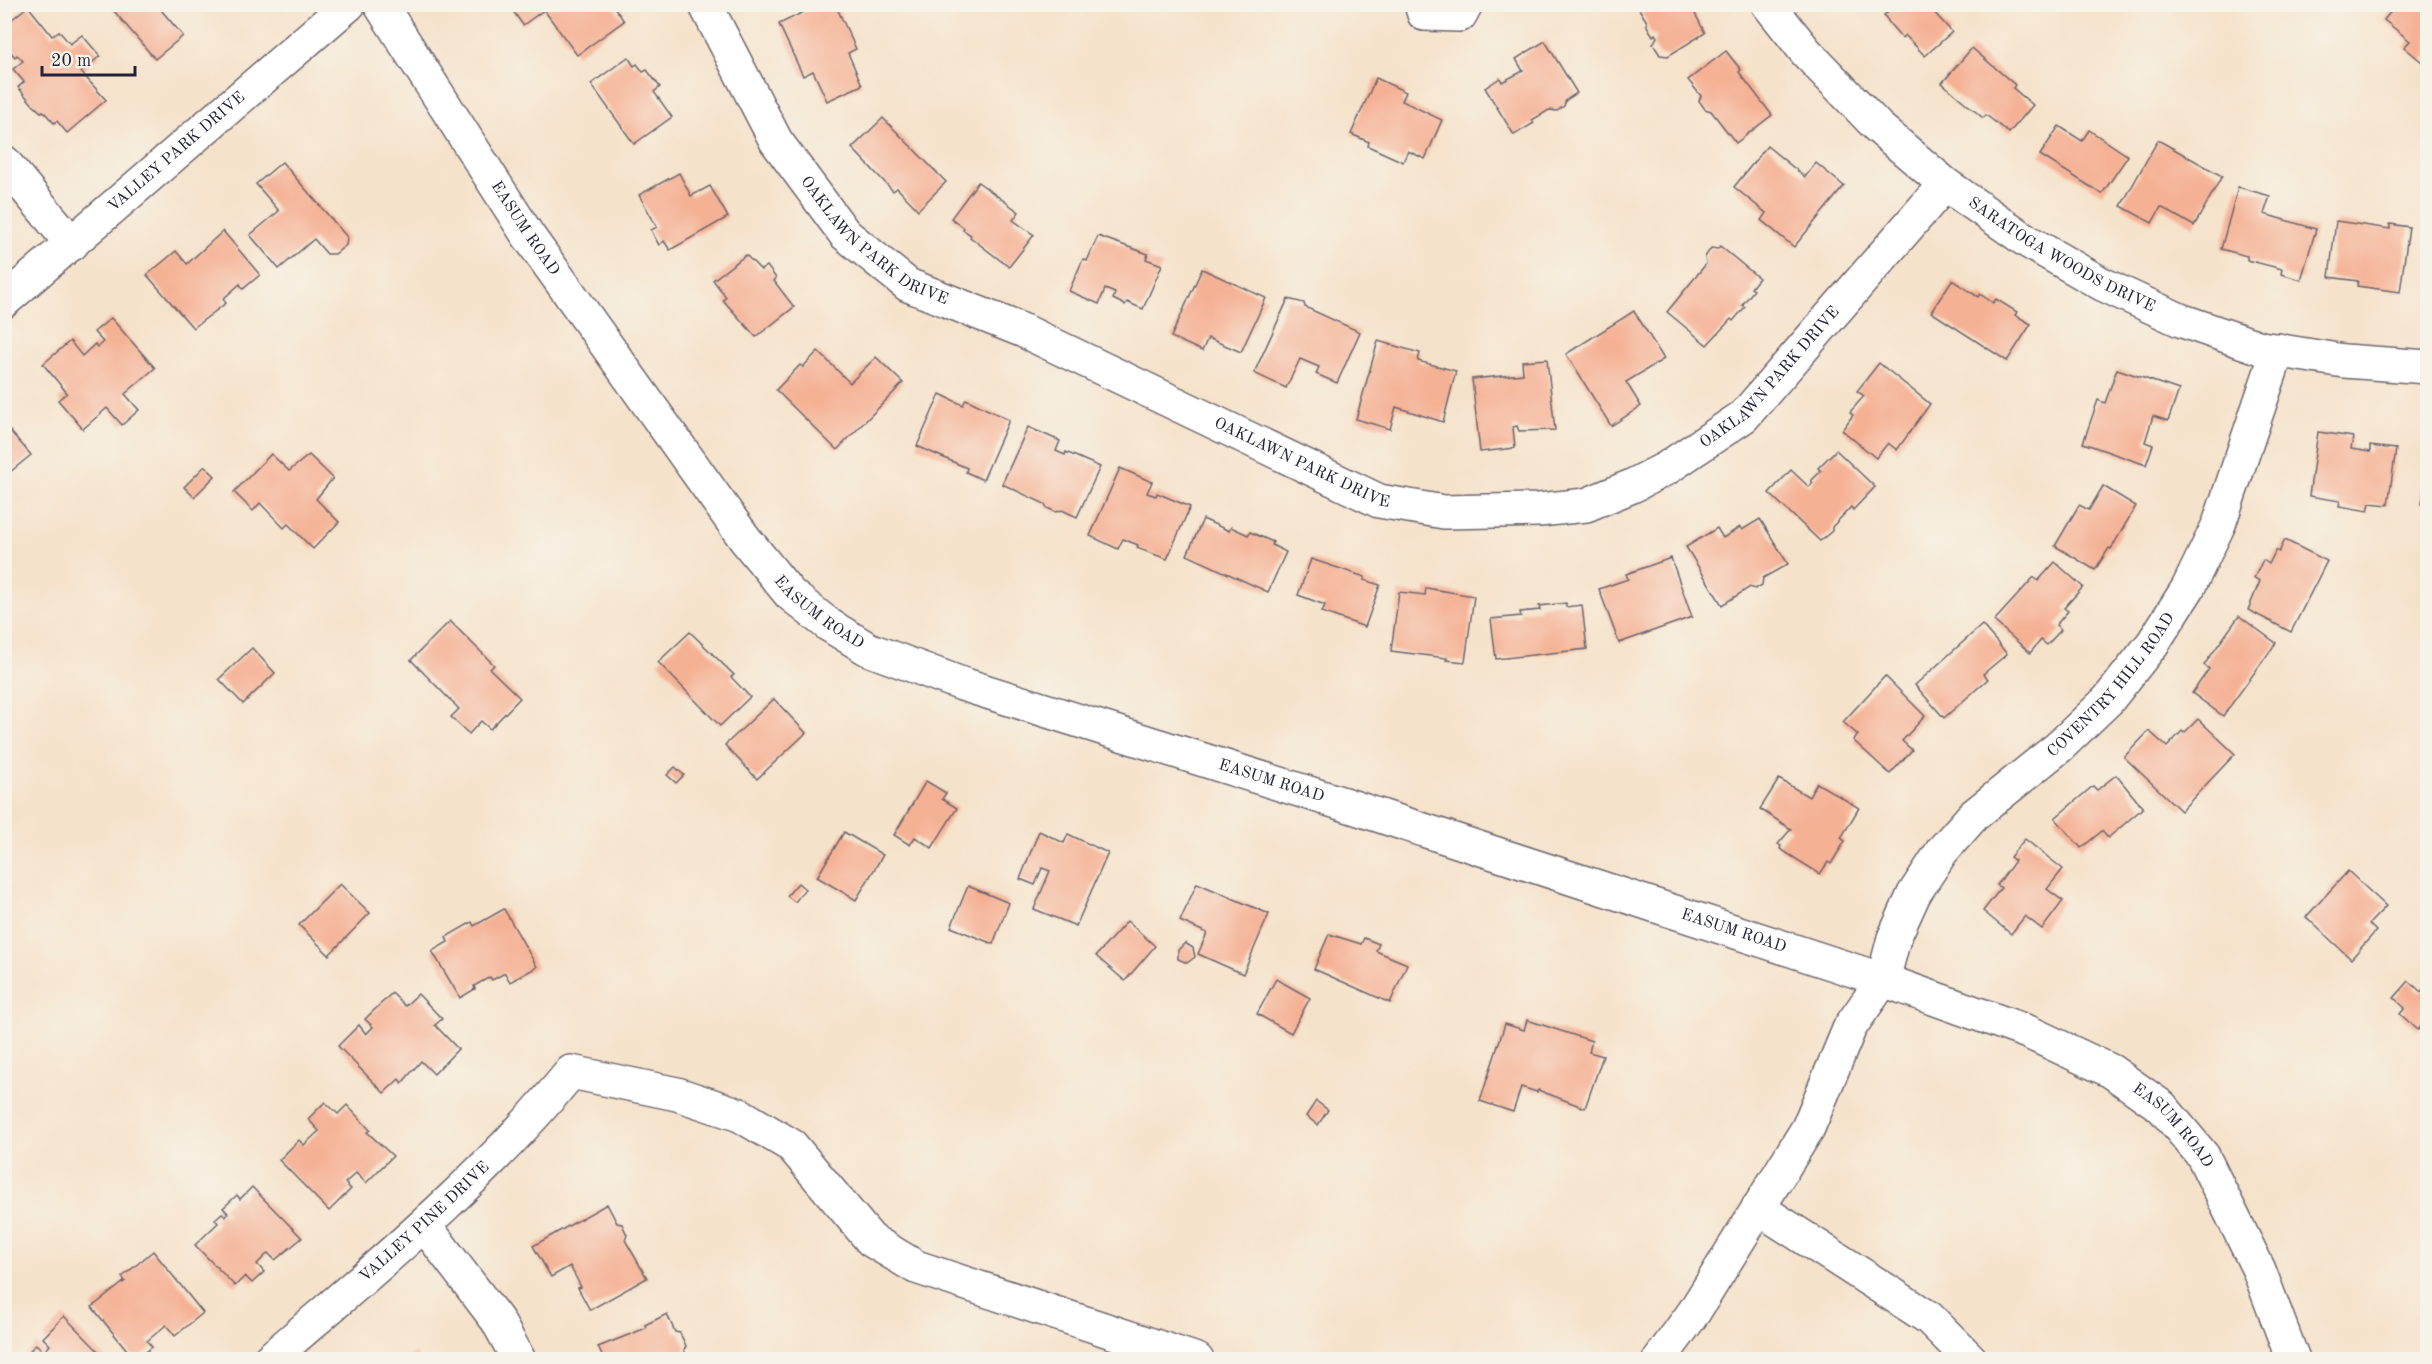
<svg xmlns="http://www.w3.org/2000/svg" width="2432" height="1364" font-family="'Old Standard TT',serif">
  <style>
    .building { fill: #f5b194 }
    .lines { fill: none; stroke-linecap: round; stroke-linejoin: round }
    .minor-casing { stroke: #6c656d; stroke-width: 36 }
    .minor { stroke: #fff; stroke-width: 33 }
    .labels { text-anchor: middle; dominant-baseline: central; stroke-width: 4.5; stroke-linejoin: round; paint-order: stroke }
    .street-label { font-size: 16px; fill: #22223b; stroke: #f7f3e8 }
  </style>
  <rect width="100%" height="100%" fill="#f7f3e8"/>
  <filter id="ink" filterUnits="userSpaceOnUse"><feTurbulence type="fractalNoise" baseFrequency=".0167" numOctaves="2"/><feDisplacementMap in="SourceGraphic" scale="12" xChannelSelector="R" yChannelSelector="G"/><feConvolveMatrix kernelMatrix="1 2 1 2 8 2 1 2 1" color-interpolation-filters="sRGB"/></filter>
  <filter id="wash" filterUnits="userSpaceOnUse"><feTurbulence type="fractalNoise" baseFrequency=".008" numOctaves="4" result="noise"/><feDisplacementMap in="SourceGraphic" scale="24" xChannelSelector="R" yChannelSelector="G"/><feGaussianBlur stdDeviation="1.35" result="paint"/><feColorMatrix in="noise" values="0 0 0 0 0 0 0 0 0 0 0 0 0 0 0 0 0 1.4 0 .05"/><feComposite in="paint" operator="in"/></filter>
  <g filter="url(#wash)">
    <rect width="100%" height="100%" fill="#f5e2ca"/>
    <g id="blocks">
      <g class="building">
        <path d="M108,4H170L162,11L183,36L155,59Z"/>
        <path d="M513,4H612L624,21L577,55L544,10L523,25L510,7Z"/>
        <path d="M820,4H835L856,49L848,53L862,85L827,101L813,71L803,76L779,24Z"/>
        <path d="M1636,4H1690L1705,33L1668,56L1660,55L1653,44L1657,37L1655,34L1653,36L1647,26V22Z"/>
        <path d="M1879,4H1941L1933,11L1952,32L1925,56L1905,35L1902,38L1890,24L1884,15L1887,13Z"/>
        <path d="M2397,4H2428V59L2426,57L2422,62L2404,47L2410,41L2384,20Z"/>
        <path d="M28,6L52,36L59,31L70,44L82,35L100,56L81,72L106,100L67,133L57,121L54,123L43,111L41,112L33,105L18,87L24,82L13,69L23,61L17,55L15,57L4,45V26Z"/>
        <path d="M1545,41L1577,93L1566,100L1564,106L1557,111L1549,110L1532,120L1534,123L1514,135L1485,88L1500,78L1502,82L1523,71L1516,59Z"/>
        <path d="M1972,48L2015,85L2013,88L2033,105L2009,133L1986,115L1983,118L1942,83Z"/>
        <path d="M1726,51L1741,70L1739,72L1772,115L1736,143L1711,111L1705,109L1699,101L1701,96L1688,80Z"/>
        <path d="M628,57L634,66L637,64L643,72L647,70L660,87L654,92L672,117L634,144L591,84Z"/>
        <path d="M1376,78L1406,92L1402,101L1442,120L1425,159L1408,151L1403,162L1368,146L1369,142L1351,134Z"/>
        <path d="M883,118L946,182L918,210L897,188L893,191L852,148Z"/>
        <path d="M2059,126L2082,141L2089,130L2128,156L2102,194L2040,155Z"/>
        <path d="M2158,140L2222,176L2194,226L2161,207L2152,223L2121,206Z"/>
        <path d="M1767,146L1805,177L1816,163L1844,186L1794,247L1761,220L1766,213L1734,187Z"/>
        <path d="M282,162L347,237L346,245L335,254H327L314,239L279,269L250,235L279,211L256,184Z"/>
        <path d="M679,173L691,196L710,186L728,217L670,250L664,241L659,245L651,230L657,227L639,195Z"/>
        <path d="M978,182L1019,212L1013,220L1034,235L1009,267L970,237L971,235L963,230L964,228L951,218Z"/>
        <path d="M2238,187L2270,196L2264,214L2316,229L2301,280L2281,274L2282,269L2247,260V256L2221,249Z"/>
        <path d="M2336,221L2390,229V224L2409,227L2400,292L2357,286L2358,281L2329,277Z"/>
        <path d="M223,231L260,275L243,289L240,284L223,299L226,303L193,328L147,275L176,251L187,264Z"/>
        <path d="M1098,236L1148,254L1146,259L1162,265L1143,309L1127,302L1125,305L1113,299L1115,293L1105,289L1099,304L1069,291L1083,259L1087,261Z"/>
        <path d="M1720,246L1759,278L1751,288L1754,290L1742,305L1745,307L1733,321L1731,319L1707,345L1667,312L1706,264L1705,257L1711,248L1718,249Z"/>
        <path d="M746,255L761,270L767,266L776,278L774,281L794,307L756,337L723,300L726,297L713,280Z"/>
        <path d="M1202,269L1266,298L1241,352L1208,338L1202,351L1171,337Z"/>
        <path d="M1952,280L1978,297L1980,294L1993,303L1996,299L2017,312L2015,315L2031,324L2007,361L1931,312Z"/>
        <path d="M1288,299L1304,303L1305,307L1360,332L1337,383L1316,374L1319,367L1300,359L1286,388L1254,373Z"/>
        <path d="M1634,311L1664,359L1626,382L1641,406L1611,426L1566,354Z"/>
        <path d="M111,318L155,368L125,394L139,410L122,425L107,408L83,429L58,400L67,393L43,364L70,341L82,356L95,344L97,347L103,342L94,332Z"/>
        <path d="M1378,341L1420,353L1418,361L1456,371L1443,422L1396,407L1390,429L1356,419Z"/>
        <path d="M818,351L850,383L876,357L903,383L837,450L776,390L800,365L803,367Z"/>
        <path d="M1547,359L1555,430L1519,431L1517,426L1513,427L1515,448L1480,452L1472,379L1523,374L1522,361Z"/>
        <path d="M1879,363L1930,404L1897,450L1888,443L1876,458L1842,430L1853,415L1850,412L1864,396L1857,391Z"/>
        <path d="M2117,369L2179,390L2168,421L2153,416L2145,442L2153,445L2146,465L2083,443L2098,400L2105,403Z"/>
        <path d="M940,394L963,405L966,399L1009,420L983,480L966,472L967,468L917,446Z"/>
        <path d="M4,424L31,455L4,477Z"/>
        <path d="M1028,427L1060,441L1056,451L1065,455L1066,452L1100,467L1077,517L1062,510L1056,512L1047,508L1045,504L1002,484Z"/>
        <path d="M2318,432L2353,437L2351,449L2370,452V446L2396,449L2388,505L2370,503L2368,511L2339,506L2340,501L2309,496Z"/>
        <path d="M1836,450L1875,487L1853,510L1851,507L1832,527V531L1820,541L1769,493L1791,470L1809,487L1813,483L1811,481L1821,471L1818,468Z"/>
        <path d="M271,454L289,471L309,455L333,478L316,499L339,522L313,549L288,524L284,528L260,503L253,511L234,492Z"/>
        <path d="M205,466L215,476L194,497L184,487Z"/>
        <path d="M1120,468L1152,482L1147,493L1156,496L1157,493L1190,507L1167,559L1137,548L1138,545L1123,539L1118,549L1090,536Z"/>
        <path d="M2426,475H2428V504H2422Z"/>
        <path d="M2103,486L2136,506L2111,549L2109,548L2095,570L2055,546L2079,505L2089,510Z"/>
        <path d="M1203,519L1229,531L1231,527L1248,535L1250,532L1273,542L1272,545L1286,552L1268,592L1187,555Z"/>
        <path d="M1760,519L1788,564L1763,578L1762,585L1755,589L1750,587L1722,605L1686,547L1717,528L1723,538L1740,527L1742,530Z"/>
        <path d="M2285,540L2327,561L2291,632L2248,610L2260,581L2254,578L2263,560L2269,564L2276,550L2279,552Z"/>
        <path d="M1671,558L1692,617L1619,643L1599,589L1628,579L1626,574Z"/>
        <path d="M1311,559L1365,577L1364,580L1380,585L1365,627L1322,612L1325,605L1298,595Z"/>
        <path d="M2055,562L2083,587L2064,608L2068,611L2056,625L2061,630L2047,645L2041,640L2030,653L1994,621L2034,577L2038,581Z"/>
        <path d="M1426,588L1474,596L1465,662L1446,660L1447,658L1391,651L1399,592L1425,595Z"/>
        <path d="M1566,603V607L1582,605L1587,649L1496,659L1491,619L1521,616L1520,612L1540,610L1539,606Z"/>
        <path d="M2239,616L2276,643L2223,716L2192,693L2209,669L2204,665Z"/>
        <path d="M450,621L494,665L490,669L520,698L490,729L481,721L469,734L451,717L459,709L411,660Z"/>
        <path d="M1982,625L2007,654L1983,674L1988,679L1944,718L1915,685Z"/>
        <path d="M690,632L734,675L731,677L750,697L720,726L658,662Z"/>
        <path d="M252,648L275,673L243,704L219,679Z"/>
        <path d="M1885,676L1925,716L1902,741L1912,750L1890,774L1853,740L1858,735L1843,722Z"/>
        <path d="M774,699L806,733L757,779L725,745Z"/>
        <path d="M2198,719L2235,754L2181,811L2124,757L2149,731L2167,747L2182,731L2184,733Z"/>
        <path d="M675,767L684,775L676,783L667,775Z"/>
        <path d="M2116,775L2143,808L2108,838L2102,831L2081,848L2055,818L2093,786L2097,790Z"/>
        <path d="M1779,779L1809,797L1817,783L1859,808L1841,838L1845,841L1831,864L1828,862L1820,874L1780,849L1781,846L1778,844L1791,829L1760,809Z"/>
        <path d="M926,781L946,793L942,799L957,808L932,848L915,837L910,845L894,835Z"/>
        <path d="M1039,831L1064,843L1068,834L1108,853L1076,926L1034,909L1050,871L1042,868L1035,885L1020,879Z"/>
        <path d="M844,832L883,855L856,900L817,877Z"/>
        <path d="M2025,839L2063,869L2047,889L2063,901L2042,929L2025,916L2011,934L1983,911L2001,888L1997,885L2015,861L2010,857Z"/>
        <path d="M2348,871L2386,906L2369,924L2376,931L2351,959L2306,917Z"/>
        <path d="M798,883L805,889L795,902L787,896Z"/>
        <path d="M1197,883L1269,914L1243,974L1198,954L1207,933L1180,921Z"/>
        <path d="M340,884L370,913L329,955L299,925Z"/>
        <path d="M968,886L1009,903L993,944L951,927Z"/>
        <path d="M504,909L537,967L510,982L505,973L492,980L490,977L474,986L475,989L460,998L432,951L448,942L446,937L472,922L474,926Z"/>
        <path d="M1127,921L1155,946L1125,981L1096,956Z"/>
        <path d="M1329,934L1361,944L1364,938L1379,944L1376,951L1407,964L1390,1003L1314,969Z"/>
        <path d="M1185,943L1193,948L1195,957L1187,963L1178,959V950Z"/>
        <path d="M1276,979L1310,998L1291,1033L1257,1014Z"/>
        <path d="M2409,981L2421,992L2424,988L2428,992V1019L2418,1030L2400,1014L2405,1008L2394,998Z"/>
        <path d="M392,993L405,1006L418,994L442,1019L435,1025L458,1049L434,1074L421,1061L402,1083L399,1079L384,1093L338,1046L359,1025L366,1034L373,1027L365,1019Z"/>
        <path d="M1527,1020L1592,1041L1589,1052L1603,1056L1585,1108L1538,1090L1537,1092L1521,1087L1513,1112L1480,1101L1505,1024L1524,1030Z"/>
        <path d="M1316,1101L1328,1110L1318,1125L1306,1116Z"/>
        <path d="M325,1102L338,1114L347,1105L370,1130L367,1132L393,1156L366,1183L356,1173L345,1183L351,1189L329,1211L279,1160L299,1140L304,1145L319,1131L308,1119Z"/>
        <path d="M252,1187L302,1238L275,1260L268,1253L257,1264L264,1272L252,1283L245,1276L235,1286L195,1245L218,1223L215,1219L222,1213L225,1216L228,1213L223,1208L237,1195L240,1199Z"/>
        <path d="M607,1204L617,1223L622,1224L627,1235L625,1240L647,1278L590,1310L578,1288L581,1287L570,1266L551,1277L533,1246Z"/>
        <path d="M153,1251L203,1313L175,1336L166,1325L147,1341L152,1347L141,1356L131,1355L92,1307L125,1281L122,1277Z"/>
        <path d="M667,1314L675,1332L680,1333L686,1346L684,1350L689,1360H604L598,1347L646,1328L645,1325Z"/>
        <path d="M64,1316L107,1360H21L36,1344L44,1352L50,1345L43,1338Z"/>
        <path d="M416,1353L419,1360H404Z"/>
      </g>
    </g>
  </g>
  <g filter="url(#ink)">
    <use href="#blocks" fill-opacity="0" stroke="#6c656d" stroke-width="1.5"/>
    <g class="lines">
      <defs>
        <g id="minor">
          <path id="s1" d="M380,4L527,234L745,539L790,594L829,625L868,649L962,684L1350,806L1883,980L2028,1032L2111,1071L2162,1107L2203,1156L2259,1270L2293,1360"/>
          <path id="s2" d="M705,4L776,141L845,234L908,285L1024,331L1379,501L1444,512L1539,510L1586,505L1632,486L1667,468L1744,416L1945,184"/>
          <path d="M1421,4L1424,14L1460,15L1466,4"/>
          <path id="s3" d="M1768,4L1806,52L1878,127L1945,184L2027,241L2102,284L2180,320L2261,348L2344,361L2428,367"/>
          <path d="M4,162L72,244"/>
          <path id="s4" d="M4,301L349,4"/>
          <path d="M1758,1208L1929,1318L1971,1360"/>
          <path d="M425,1226L497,1320L519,1360"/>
          <path id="s5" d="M269,1360C374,1269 483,1180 571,1072L677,1094L740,1115L792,1146L871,1240L916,1267L1197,1360"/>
          <path id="s6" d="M1659,1360L1694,1312L1808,1128L1850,1027L1883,980L1894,938L1914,894L1942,851L1973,816L2059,747L2108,700L2153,643L2188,588L2219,524L2278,350"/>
        </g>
      </defs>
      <use href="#minor" class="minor-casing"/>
      <use href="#minor" class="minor"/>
    </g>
  </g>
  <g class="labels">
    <g class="street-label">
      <text stroke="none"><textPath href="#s4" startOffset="228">VALLEY PARK DRIVE</textPath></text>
      <text stroke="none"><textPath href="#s1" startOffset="267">EASUM ROAD</textPath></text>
      <text stroke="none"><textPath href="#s2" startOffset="297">OAKLAWN PARK DRIVE</textPath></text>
      <text stroke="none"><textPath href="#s3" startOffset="390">SARATOGA WOODS DRIVE</textPath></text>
      <text stroke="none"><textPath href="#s2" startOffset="1305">OAKLAWN PARK DRIVE</textPath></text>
      <text stroke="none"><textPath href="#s2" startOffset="784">OAKLAWN PARK DRIVE</textPath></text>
      <text stroke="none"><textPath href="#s1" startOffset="753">EASUM ROAD</textPath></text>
      <text stroke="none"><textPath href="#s6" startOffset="824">COVENTRY HILL ROAD</textPath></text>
      <text stroke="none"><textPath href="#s1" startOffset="1239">EASUM ROAD</textPath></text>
      <text stroke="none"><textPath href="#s1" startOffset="1725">EASUM ROAD</textPath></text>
      <text stroke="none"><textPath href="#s1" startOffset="2211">EASUM ROAD</textPath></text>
      <text stroke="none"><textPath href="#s5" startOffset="208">VALLEY PINE DRIVE</textPath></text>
    </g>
  </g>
  <rect width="2432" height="1364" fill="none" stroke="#f7f3e8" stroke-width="24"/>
  <path d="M42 66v9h93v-9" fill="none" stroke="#22223b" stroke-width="3"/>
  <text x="51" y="66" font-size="18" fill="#22223b" stroke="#f7f3e8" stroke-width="4.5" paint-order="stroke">20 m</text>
</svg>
